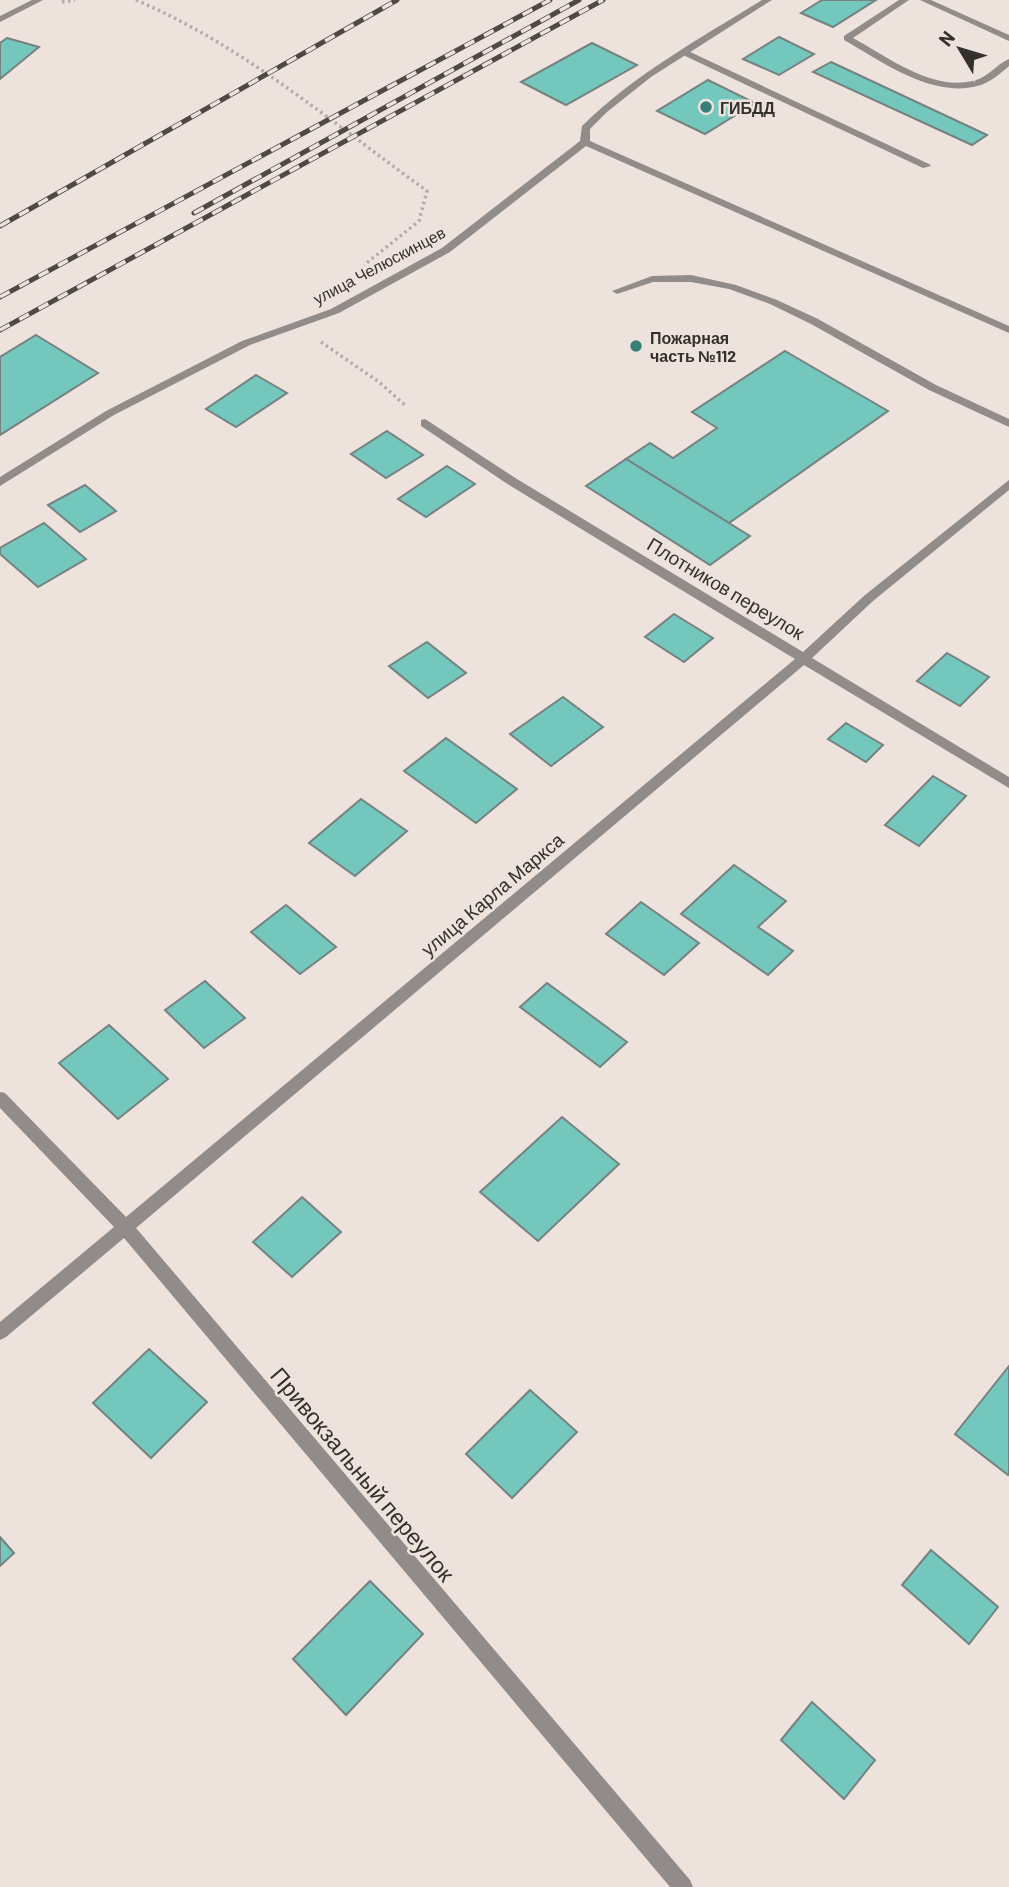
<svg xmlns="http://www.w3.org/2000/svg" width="1009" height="1887" font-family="Barlow,sans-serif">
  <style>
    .building { fill: #73c7bd; stroke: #768280; stroke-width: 2 }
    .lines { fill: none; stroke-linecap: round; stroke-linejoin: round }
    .path { stroke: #b4aba6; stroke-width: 3.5; stroke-dasharray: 2.5 3.5; stroke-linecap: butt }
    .lane { fill: #918c8a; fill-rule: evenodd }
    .street { fill: #918c8a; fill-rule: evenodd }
    .rail-casing { stroke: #4e4945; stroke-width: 5 }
    .rail { stroke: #ede2dc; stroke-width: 3.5; stroke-dasharray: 11; stroke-linecap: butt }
    .poi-dot { fill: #397f78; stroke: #ede2dc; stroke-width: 2.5 }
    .labels { text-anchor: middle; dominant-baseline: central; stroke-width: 5; stroke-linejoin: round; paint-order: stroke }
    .far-poi-label { font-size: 16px; font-weight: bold; fill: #34302d; stroke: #ede2dc; text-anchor: start }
    .far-street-label { font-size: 16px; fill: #34302d; stroke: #ede2dc }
    .street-label { font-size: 19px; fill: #34302d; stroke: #ede2dc }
    .near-street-label { font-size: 23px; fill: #34302d; stroke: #ede2dc }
  </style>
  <rect width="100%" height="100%" fill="#ede2dc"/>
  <g class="building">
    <path d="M822,0H876L833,27L801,13Z"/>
    <path d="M779,37L814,54L779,75L743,59Z"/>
    <path d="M7,38L39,47L0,79V43Z"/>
    <path d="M592,43L637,65L566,105L521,82Z"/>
    <path d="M831,62L987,135L972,145L813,72Z"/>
    <path d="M708,80L755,103L705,134L657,111Z"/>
    <path d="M36,335L98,373L0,435V357Z"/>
    <path d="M785,351L888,411L729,523L626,459L650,443L673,458L717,428L692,412Z"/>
    <path d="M256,375L287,393L236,427L206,409Z"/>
    <path d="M387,431L423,455L386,478L351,454Z"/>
    <path d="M626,459L729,523L750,536L710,565L586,486Z"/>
    <path d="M447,466L475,484L426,517L398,499Z"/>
    <path d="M85,485L116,511L80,532L48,505Z"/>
    <path d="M44,523L86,559L38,587L0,554V548Z"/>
    <path d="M674,614L713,638L684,662L645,637Z"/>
    <path d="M427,642L466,673L428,698L389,666Z"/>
    <path d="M947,653L989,677L960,706L917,681Z"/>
    <path d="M563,697L603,727L551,766L510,734Z"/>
    <path d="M846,723L883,745L866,762L828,739Z"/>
    <path d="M446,738L517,789L476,823L404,771Z"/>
    <path d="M933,776L966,796L919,846L885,825Z"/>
    <path d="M361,799L407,831L355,876L309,843Z"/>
    <path d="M734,865L786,901L758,927L793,951L768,975L681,914Z"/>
    <path d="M641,902L699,943L664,975L606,934Z"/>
    <path d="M286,905L336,947L300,974L251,932Z"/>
    <path d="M205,981L245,1018L204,1048L165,1010Z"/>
    <path d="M547,983L627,1042L600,1067L520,1007Z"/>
    <path d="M109,1025L168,1079L118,1119L59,1063Z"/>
    <path d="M562,1117L619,1164L538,1241L480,1192Z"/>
    <path d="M302,1197L341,1232L292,1277L253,1242Z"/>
    <path d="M149,1349L207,1402L151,1458L93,1403Z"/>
    <path d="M1009,1366V1473L1008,1475L955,1434Z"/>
    <path d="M530,1390L577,1432L512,1498L466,1454Z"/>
    <path d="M0,1537L14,1553L0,1566Z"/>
    <path d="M931,1550L998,1607L969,1644L902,1585Z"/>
    <path d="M370,1581L423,1634L346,1715L293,1659Z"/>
    <path d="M812,1702L875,1760L844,1799L781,1740Z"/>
  </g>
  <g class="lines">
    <g class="path">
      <path d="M136,0C242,45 334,124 427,191L419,221L364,265"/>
      <path d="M62,2L75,0"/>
      <path d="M321,342L379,382L406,406"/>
    </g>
    <g class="lane">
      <path d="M32,0H43L0,22V16Z"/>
      <path d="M899,0H909L853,38C888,57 934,93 976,80C989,76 997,64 1009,59V66C1001,73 992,81 981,85C934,100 883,62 844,40V36Z"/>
      <path d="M920,0H931L1009,35V41Z"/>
      <path d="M686,50L929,164L931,166L923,168L683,55L681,53Z"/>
      <path d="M691,275L736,285L777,300L818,319L936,385L1009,419V427L929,390L811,324L770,304L729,289L691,282H653L617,294L612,291L652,276Z"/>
    </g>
    <g class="street">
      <path d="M762,0H772L651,77L607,112L590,129V141L1009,326V333L586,146L450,252L339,313L250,345L114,415L0,486V477L106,411L242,341L331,309L442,248L580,141L582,126C635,74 699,39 762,0Z"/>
      <path d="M425,419L517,479L803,652L865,595L1009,480V490L873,601L812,658L1009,777V788L804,665L136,1228L690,1880L693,1887H670L124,1238L6,1337L0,1340V1322L114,1227L0,1108V1092L5,1093L126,1217L795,659L509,485L421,426V420Z"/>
    </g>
    <defs>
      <g id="rail">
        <path d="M194,213L579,0"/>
        <path d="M0,226L397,0"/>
        <path d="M0,297L550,0"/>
        <path d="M0,330L603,0"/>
      </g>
    </defs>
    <use href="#rail" class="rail-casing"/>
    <use href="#rail" class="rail"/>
  </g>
  <g class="poi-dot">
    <circle cx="706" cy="107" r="7"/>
    <circle cx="636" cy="346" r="7"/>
  </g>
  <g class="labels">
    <g class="far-poi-label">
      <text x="720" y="107">ГИБДД</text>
      <text x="650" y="337">Пожарная<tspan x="650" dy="18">часть №112</tspan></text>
    </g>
    <g class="far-street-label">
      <text transform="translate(379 265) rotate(-28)">улица Челюскинцев</text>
    </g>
    <g class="street-label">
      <text transform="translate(726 588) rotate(31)">Плотников переулок</text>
      <text transform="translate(492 894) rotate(-40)">улица Карла Маркса</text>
    </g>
    <g class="near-street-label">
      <text transform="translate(363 1474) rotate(50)">Привокзальный переулок</text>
    </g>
  </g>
  <g transform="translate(960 49) rotate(308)" stroke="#ede2dc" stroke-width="5" paint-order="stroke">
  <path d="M0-5L12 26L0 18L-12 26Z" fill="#34302d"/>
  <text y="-10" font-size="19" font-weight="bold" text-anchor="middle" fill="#34302d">N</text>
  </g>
</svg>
